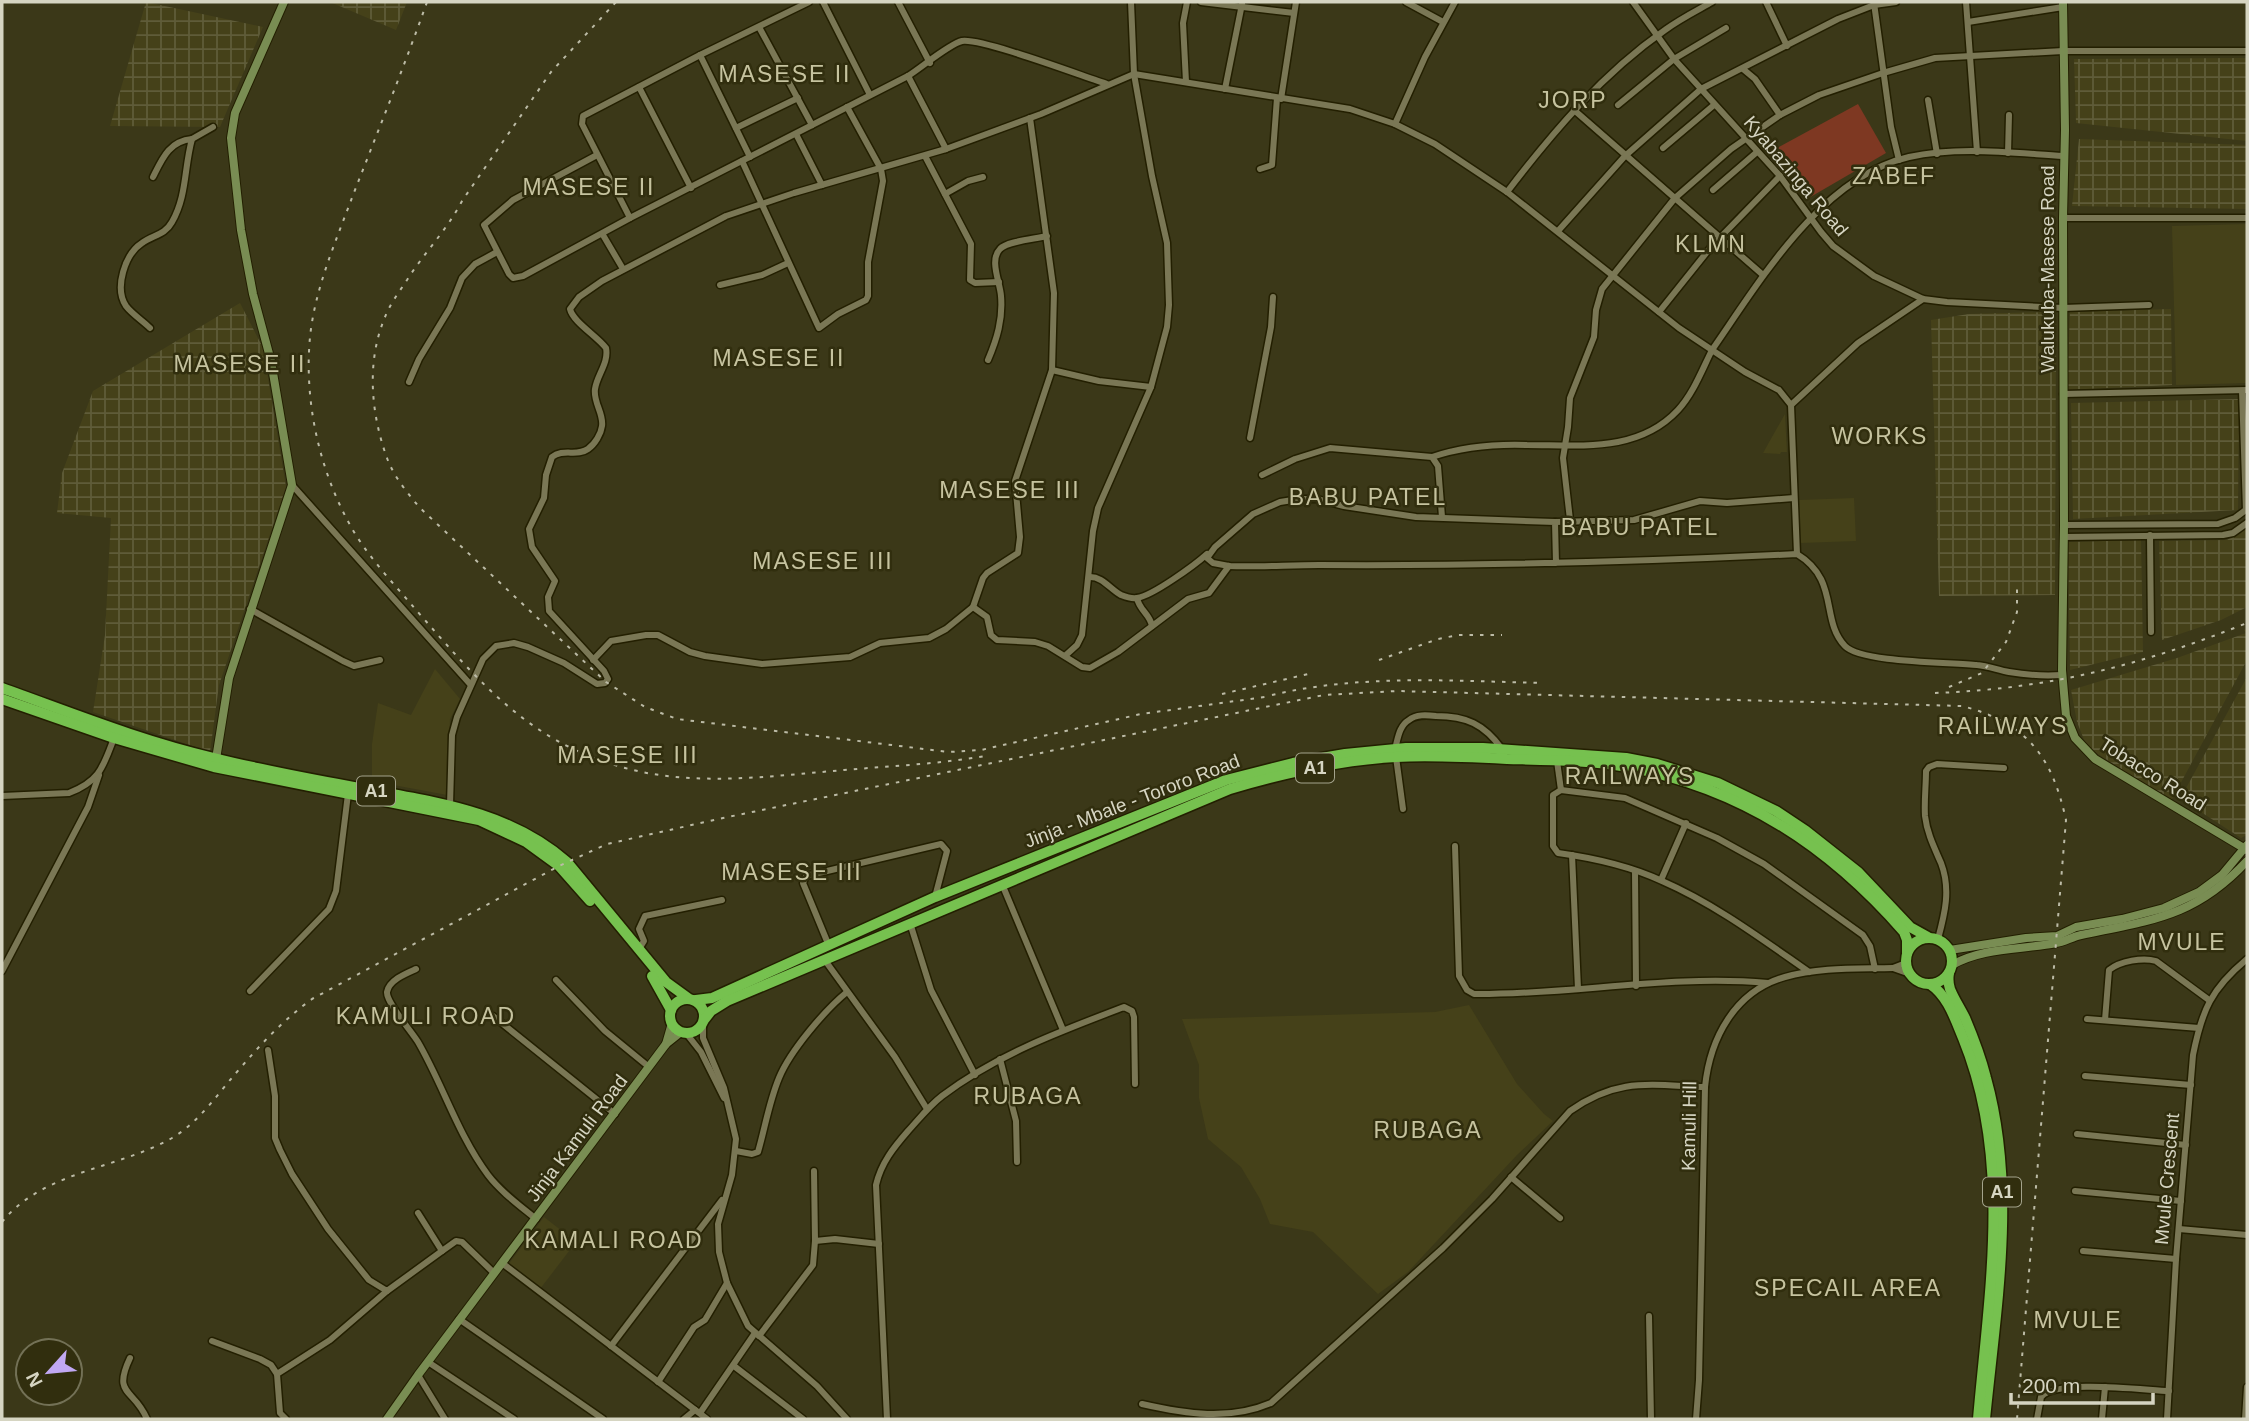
<svg xmlns="http://www.w3.org/2000/svg" width="2249" height="1421" font-family="Helvetica,sans-serif">
  <style>
    .built { fill: #454119 }
    .industrial { fill: url(#industrial-grid) }
    .pitch { fill: #7e3822 }
    .lines { fill: none; stroke-linecap: round; stroke-linejoin: round }
    .street-casing { stroke: #231f00; stroke-width: 9 }
    .secondary-casing { stroke: #231f00; stroke-width: 10 }
    .highway-casing { stroke: #231f00; stroke-width: 13 }
    .street { stroke: #7a7755; stroke-width: 6 }
    .secondary { stroke: #798d53; stroke-width: 8 }
    .highway { stroke: #76c14f; stroke-width: 10 }
    .rail { stroke: #bcbba6; stroke-width: 2; stroke-dasharray: 3.5 7; stroke-linecap: butt }
    .labels { text-anchor: middle; dominant-baseline: central; stroke-width: 5; stroke-linejoin: round; paint-order: stroke }
    .shield { fill: #312e0e; stroke: #a4a38c; stroke-width: 2 }
    .shield-label { font-size: 18px; font-weight: bold; fill: #d6d5c2 }
    .street-label { font-size: 19px; fill: #d6d5c2; stroke: #312e0e }
    .quarter-label { font-size: 23px; letter-spacing: 2px; fill: #c6c39f; stroke: #312e0e }
  </style>
  <defs>
    <pattern id="industrial-grid" width="8" height="8" patternUnits="userSpaceOnUse" patternTransform="scale(1.75)"><rect width="8" height="8" fill="#454119"/><path d="M0 4h8M4 0v8" fill="none" stroke="#5f5c39"/></pattern>
  </defs>
  <rect width="100%" height="100%" fill="#3b3818"/>
  <g class="built">
    <path d="M2247,224V383L2176,385L2172,226Z"/>
    <path d="M1785,414L1787,452H1781L1780,454L1763,453Z"/>
    <path d="M1854,498L1856,541L1800,543L1799,500Z"/>
    <path d="M435,669L460,699L450,719L447,795L372,781V744L378,703L411,715Z"/>
    <path d="M1469,1005L1517,1084L1544,1114L1553,1121L1517,1155L1408,1272L1378,1294L1313,1232L1270,1224L1260,1199L1241,1167L1208,1139L1199,1098V1065L1182,1019L1435,1012Z"/>
    <path d="M544,1217L576,1242L540,1289L508,1265Z"/>
  </g>
  <g class="industrial">
    <path d="M146,2L263,27L220,127L110,126Z"/>
    <path d="M330,2H407L396,30Z"/>
    <path d="M2247,58V141L2076,123L2074,59Z"/>
    <path d="M2079,139L2247,145V209L2072,206Z"/>
    <path d="M240,303L263,348L286,487L219,685L210,752L93,712L105,635L111,518L57,513L62,473L93,391Z"/>
    <path d="M2171,309L2172,385L2067,390L2070,312Z"/>
    <path d="M2048,312L2056,323L2055,595L1939,596L1931,320L1969,314Z"/>
    <path d="M2239,399L2238,510L2073,519L2071,403Z"/>
    <path d="M2247,527V607L2221,620L2162,640L2159,541L2227,540Z"/>
    <path d="M2141,540L2143,652L2070,670L2068,542Z"/>
    <path d="M2247,629V660L2171,801L2087,747L2077,722L2071,690L2177,658L2246,633L2244,630Z"/>
    <path d="M2247,677V835L2241,838L2187,803L2185,790Z"/>
  </g>
  <path class="pitch" d="M1858,104L1886,153L1807,199L1777,148Z"/>
  <g class="lines">
    <defs>
      <g id="street">
        <path d="M823,2L870,95"/>
        <path d="M898,2L930,63"/>
        <path d="M1201,2L1294,13"/>
        <path d="M1406,2L1443,22"/>
        <path d="M1633,2L1674,59L1780,176L1821,232L1833,246L1874,276L1923,299L1947,302L2063,308L2149,305"/>
        <path d="M1766,2L1787,46"/>
        <path d="M1966,2L1977,152"/>
        <path d="M1874,3L1891,127L1899,160"/>
        <path d="M1968,22L2063,7"/>
        <path d="M759,27L812,125"/>
        <path d="M700,55L750,157"/>
        <path d="M1743,69L1755,79L1780,115"/>
        <path d="M908,76L946,149"/>
        <path d="M1186,82L1183,23L1187,2"/>
        <path d="M639,87L691,188"/>
        <path d="M1225,89L1242,4"/>
        <path d="M1281,99L1296,2"/>
        <path d="M1928,100L1937,154"/>
        <path d="M1618,105L1674,59L1726,28"/>
        <path d="M1574,110L1763,275"/>
        <path d="M1395,124L1425,57L1455,2"/>
        <path d="M736,128L798,98"/>
        <path d="M796,134L822,185"/>
        <path d="M1663,148L1714,105"/>
        <path d="M2008,153L2009,115"/>
        <path d="M597,155L513,200L484,225L509,274L513,278L523,276L630,218L908,76C921,68 949,44 962,41C982,38 1082,76 1107,84"/>
        <path d="M925,156L971,244L970,280L975,283L999,282"/>
        <path d="M742,161L819,328L838,314L866,300L868,296V262L883,181L881,169L847,107"/>
        <path d="M1260,169L1272,165L1277,98"/>
        <path d="M153,177C162,159 169,141 192,139"/>
        <path d="M1713,190L1757,152"/>
        <path d="M1507,192C1553,132 1602,74 1665,30C1680,19 1696,11 1712,2"/>
        <path d="M945,194L968,181L983,177"/>
        <path d="M630,218L582,124L583,116L700,55L809,2"/>
        <path d="M2063,218H2247"/>
        <path d="M1558,231L1625,156L1701,89L1838,19L1874,5L1896,2"/>
        <path d="M603,235L623,269"/>
        <path d="M720,285L762,275L788,263"/>
        <path d="M1659,312L1711,247L1780,176"/>
        <path d="M150,328C143,321 132,314 126,306C114,288 125,254 142,243C153,235 165,235 172,222C187,196 184,168 192,139L213,127"/>
        <path d="M988,360C997,339 1003,319 1001,296C1000,282 989,260 1000,249C1007,241 1036,239 1047,236"/>
        <path d="M1052,370L1099,381L1151,387"/>
        <path d="M409,382L419,359L450,308L462,278L475,264L497,252"/>
        <path d="M2242,391L2246,510"/>
        <path d="M2063,394L2247,390"/>
        <path d="M1791,405L1858,343L1923,299"/>
        <path d="M1250,438L1271,327L1273,297"/>
        <path d="M1432,457C1462,447 1497,444 1527,445C1580,445 1638,453 1678,410C1693,394 1702,370 1712,350L1745,372L1779,390L1791,405L1797,554"/>
        <path d="M1262,475L1295,459L1330,448L1432,457L1438,466L1442,517"/>
        <path d="M292,485L470,684"/>
        <path d="M1570,520L1563,458L1568,427L1570,398L1594,337L1596,310L1602,289L1675,198L1731,149L1780,115L1819,95L1883,73L1935,58L2063,51H2247"/>
        <path d="M1555,522L1634,520L1700,501L1727,503L1794,498"/>
        <path d="M2064,525L2218,524L2235,518L2247,509"/>
        <path d="M2150,535L2151,632"/>
        <path d="M2064,537L2223,535L2233,533L2247,523"/>
        <path d="M1556,563L1555,522L1416,517L1344,506L1317,499H1299L1280,502L1253,514L1215,547L1207,558L1213,563L1229,566C1259,567 1289,565 1319,565C1478,566 1637,562 1797,554C1840,580 1820,620 1845,646C1861,663 1951,662 1977,665C1988,666 1998,670 2009,672C2026,675 2045,676 2062,675"/>
        <path d="M1089,577C1102,576 1110,589 1121,595C1126,597 1132,599 1137,598C1152,596 1195,565 1207,554"/>
        <path d="M1137,598C1139,610 1150,614 1152,626"/>
        <path d="M973,607L987,617L991,635L997,640L1035,642L1048,646L1082,667L1090,668L1118,652L1188,599L1209,593L1229,566"/>
        <path d="M250,609L343,661L354,666L380,660"/>
        <path d="M1066,655L1077,645L1082,635L1093,531L1098,508L1151,387L1167,327L1169,305L1167,243L1152,176L1134,74L1131,2"/>
        <path d="M593,660L611,641L646,635H658L690,652L705,656L762,664L850,657L880,643L929,638L946,629L973,607L983,578L987,573L1018,553L1020,537L1015,481L1052,370L1054,293L1030,118"/>
        <path d="M1395,749C1398,738 1399,726 1409,720C1416,714 1427,715 1436,716C1466,716 1484,724 1502,749"/>
        <path d="M1396,757L1403,809"/>
        <path d="M1557,761L1561,790"/>
        <path d="M2,796L69,793C100,781 103,767 114,738"/>
        <path d="M450,805L452,735L457,717L483,659L496,646L514,643L528,647L564,663L597,684L605,683L608,679L604,671L549,611L548,597L555,581L532,547L529,529L544,498L546,475L552,457C563,448 577,457 588,449C595,444 601,434 602,426C604,414 593,402 595,389C597,375 609,363 606,348C597,336 573,322 570,309L579,297L602,281L726,216L794,193L946,149L1041,114L1134,74L1350,109L1395,124L1435,144L1507,192L1679,328L1712,350C1760,281 1821,177 1909,157C1959,146 2013,153 2063,156"/>
        <path d="M1455,846L1459,976L1467,990L1474,994C1572,995 1670,974 1768,983"/>
        <path d="M1572,855L1578,989"/>
        <path d="M1635,872L1636,986"/>
        <path d="M1661,880L1686,823"/>
        <path d="M1002,884L1063,1030"/>
        <path d="M910,923L931,990L975,1075"/>
        <path d="M1938,939C1945,913 1951,889 1941,863C1934,847 1927,833 1925,816C1924,801 1926,786 1926,771L1929,767L1937,764L2004,768"/>
        <path d="M829,946L803,883L806,876L941,844L947,851L935,897"/>
        <path d="M639,949L644,941L639,929L645,916L722,900"/>
        <path d="M824,959L895,1057L927,1109"/>
        <path d="M1906,963L1893,968L1910,974"/>
        <path d="M416,969C407,973 389,980 387,992C386,1002 412,1032 418,1042C443,1085 458,1135 488,1175C501,1192 519,1205 536,1219"/>
        <path d="M2,971L88,807L99,775"/>
        <path d="M1809,972C1763,940 1715,904 1662,881C1630,866 1594,858 1558,853L1553,846V795L1561,790L1625,798L1717,838L1764,864L1863,935L1870,946L1875,969"/>
        <path d="M556,980L605,1031L649,1067"/>
        <path d="M250,991L329,909L336,891L348,794"/>
        <path d="M493,1016L615,1114"/>
        <path d="M2087,1019L2199,1028"/>
        <path d="M2105,1020L2109,970C2120,961 2143,957 2156,961L2209,1000"/>
        <path d="M703,1025V1038L724,1088L736,1139L732,1175L718,1224L719,1252L727,1283L748,1326L817,1386L847,1419"/>
        <path d="M686,1033L701,1052L724,1098"/>
        <path d="M268,1050L275,1096V1138L280,1150L292,1174L328,1229L369,1280L387,1291L442,1251"/>
        <path d="M1000,1059L1016,1121L1017,1162"/>
        <path d="M2085,1076L2191,1085"/>
        <path d="M2077,1134L2186,1145"/>
        <path d="M736,1151L752,1154L758,1152C765,1128 769,1102 779,1078C790,1051 825,1010 847,992"/>
        <path d="M1511,1177L1560,1218"/>
        <path d="M2075,1191L2181,1201"/>
        <path d="M418,1213L442,1251L456,1241L462,1242L494,1273"/>
        <path d="M2179,1229L2247,1235"/>
        <path d="M815,1241L835,1239L879,1244"/>
        <path d="M2083,1251L2176,1259"/>
        <path d="M502,1263L707,1419"/>
        <path d="M1649,1316L1651,1419"/>
        <path d="M459,1319L603,1419"/>
        <path d="M759,1336L813,1265L815,1241L814,1171"/>
        <path d="M212,1341L260,1359L271,1365L277,1374"/>
        <path d="M611,1346L722,1200"/>
        <path d="M130,1358C112,1396 134,1388 147,1419"/>
        <path d="M428,1362L514,1419"/>
        <path d="M734,1366L803,1419"/>
        <path d="M418,1375L445,1419"/>
        <path d="M658,1382L694,1327L705,1320L727,1283"/>
        <path d="M1142,1404C1186,1414 1229,1421 1271,1403L1443,1248L1492,1199L1570,1111C1618,1077 1650,1085 1705,1087"/>
        <path d="M700,1413L755,1333"/>
        <path d="M286,1419L280,1413L277,1374L330,1340L387,1291"/>
        <path d="M684,1419L695,1410"/>
        <path d="M887,1419L876,1185C881,1163 894,1147 908,1131C919,1119 929,1106 942,1096C996,1055 1061,1031 1124,1007L1132,1011L1134,1017L1135,1084"/>
        <path d="M1696,1419L1699,1380L1705,1087C1710,1038 1735,991 1785,977C1820,967 1858,969 1893,968"/>
        <path d="M2037,1419L2041,1397C2056,1379 2143,1390 2169,1391"/>
        <path d="M2102,1419L2105,1387"/>
        <path d="M2167,1419L2176,1259L2193,1055C2202,1010 2211,989 2247,959"/>
        <path d="M2245,1419L2247,1387"/>
      </g>
      <g id="secondary">
        <path d="M2063,2L2065,130L2063,218L2064,525L2062,670L2066,716L2075,738L2095,759L2247,850"/>
        <path d="M216,759L229,678L292,485L271,361L253,294L241,230L231,138L235,113L284,2"/>
        <path d="M1950,950L2026,938L2057,936L2076,927L2122,919L2164,908L2199,892L2222,875L2247,845"/>
        <path d="M1952,965C1984,947 2021,950 2056,943C2064,942 2072,937 2081,935C2152,920 2195,917 2247,861"/>
        <path d="M666,1044L672,1023"/>
        <path d="M387,1419L418,1375L666,1044L681,1032"/>
      </g>
      <g id="highway">
        <path d="M2,688C72,713 141,741 214,758C265,771 318,780 370,790C441,803 511,813 567,862L666,982L688,998"/>
        <path d="M2,699L114,738L214,767L479,820L526,842L559,866L590,901"/>
        <circle cx="1929" cy="961" r="23"/>
        <path d="M1949,973C1948,979 1948,983 1950,989C1954,999 1960,1008 1965,1018C1973,1037 1981,1058 1986,1078C2017,1189 1996,1307 1985,1419"/>
        <path d="M652,976L671,1010"/>
        <path d="M1930,984C1948,996 1955,1019 1963,1038C2013,1160 1989,1292 1978,1419"/>
        <circle cx="687" cy="1016" r="17"/>
        <path d="M696,1000L712,998L935,897L1226,780L1293,763L1345,754L1406,748H1483L1626,758L1657,764L1718,783L1776,811L1806,831L1858,872L1910,927L1928,937"/>
        <path d="M704,1020L711,1011L727,1001L1230,789C1284,773 1339,760 1396,757C1432,755 1470,757 1507,759C1547,760 1589,760 1628,767C1741,788 1829,846 1904,932L1907,940V953"/>
      </g>
    </defs>
    <use href="#street" class="street-casing"/>
    <use href="#secondary" class="secondary-casing"/>
    <use href="#highway" class="highway-casing"/>
    <use href="#street" class="street"/>
    <use href="#secondary" class="secondary"/>
    <use href="#highway" class="highway"/>
    <g class="rail">
      <path d="M427,2C404,67 378,131 353,195C336,241 315,288 310,337C304,401 319,469 350,525C367,556 394,584 417,611C479,682 530,743 625,768C695,787 772,776 844,770C891,766 939,764 985,756"/>
      <path d="M616,2L551,72L462,201C447,230 424,253 407,280C399,292 390,304 385,317C366,362 371,414 387,458C394,477 407,492 419,507L606,682L645,707L677,719L949,752L981,750L1141,714L1265,697"/>
      <path d="M1379,660L1438,639L1458,635H1502"/>
      <path d="M1949,687L1982,673L2006,642L2017,612V583"/>
      <path d="M1935,693C2049,689 2142,665 2247,623"/>
      <path d="M1222,694L1308,674"/>
      <path d="M1272,695C1361,674 1453,681 1543,683"/>
      <path d="M2,1222C43,1171 118,1169 172,1138C198,1123 217,1095 236,1073C260,1045 282,1021 312,999L559,866L607,844L723,818L1324,695L1397,691L1962,706C2027,723 2052,756 2066,820L2017,1419"/>
    </g>
  </g>
  <g class="labels">
    <g class="shield">
      <rect x="1296" y="753.5" width="38" height="29" rx="5"/>
      <rect x="357" y="776.5" width="38" height="29" rx="5"/>
      <rect x="1983" y="1177.5" width="38" height="29" rx="5"/>
    </g>
    <g class="shield-label">
      <text x="1315" y="768">A1</text>
      <text x="376" y="791">A1</text>
      <text x="2002" y="1192">A1</text>
    </g>
    <g class="street-label">
      <text transform="translate(1796 176) rotate(50)">Kyabazinga Road</text>
      <text transform="translate(2047 269) rotate(-90)">Walukuba-Masese Road</text>
      <text transform="translate(2153 774) rotate(32)">Tobacco Road</text>
      <text transform="translate(1132 801) rotate(-21)">Jinja - Mbale - Tororo Road</text>
      <text transform="translate(1689 1126) rotate(-89)">Kamuli Hill</text>
      <text transform="translate(577 1138) rotate(-53)">Jinja Kamuli Road</text>
      <text transform="translate(2167 1179) rotate(-85)">Mvule Crescent</text>
    </g>
    <g class="quarter-label">
      <text x="785" y="74">MASESE II</text>
      <text x="1573" y="100">JORP</text>
      <text x="1894" y="176">ZABEF</text>
      <text x="589" y="187">MASESE II</text>
      <text x="1711" y="244">KLMN</text>
      <text x="779" y="358">MASESE II</text>
      <text x="240" y="364">MASESE II</text>
      <text x="1880" y="436">WORKS</text>
      <text x="1010" y="490">MASESE III</text>
      <text x="1368" y="497">BABU PATEL</text>
      <text x="1640" y="527">BABU PATEL</text>
      <text x="823" y="561">MASESE III</text>
      <text x="2003" y="726">RAILWAYS</text>
      <text x="628" y="755">MASESE III</text>
      <text x="1630" y="776">RAILWAYS</text>
      <text x="792" y="872">MASESE III</text>
      <text x="2182" y="942">MVULE</text>
      <text x="426" y="1016">KAMULI ROAD</text>
      <text x="1028" y="1096">RUBAGA</text>
      <text x="1428" y="1130">RUBAGA</text>
      <text x="614" y="1240">KAMALI ROAD</text>
      <text x="1848" y="1288">SPECAIL AREA</text>
      <text x="2078" y="1320">MVULE</text>
    </g>
  </g>
  <rect width="2249" height="1421" fill="none" stroke="#d6d5c2" stroke-width="7"/>
  <g transform="translate(49 1372) rotate(243)"><circle r="33" fill="#312e0e" stroke="#737156" stroke-width="2"/>
  <path d="M0-5L12 26L0 18L-12 26Z" fill="#c1a8f3"/>
  <text y="-10" font-size="19" font-weight="bold" text-anchor="middle" fill="#d6d5c2">N</text>
  </g>
  <path d="M2011 1393v10h142v-10" fill="none" stroke="#d6d5c2" stroke-width="3.5"/>
  <text x="2022" y="1393" font-size="21" fill="#d6d5c2" stroke="#312e0e" stroke-width="5" paint-order="stroke">200 m</text>
</svg>
